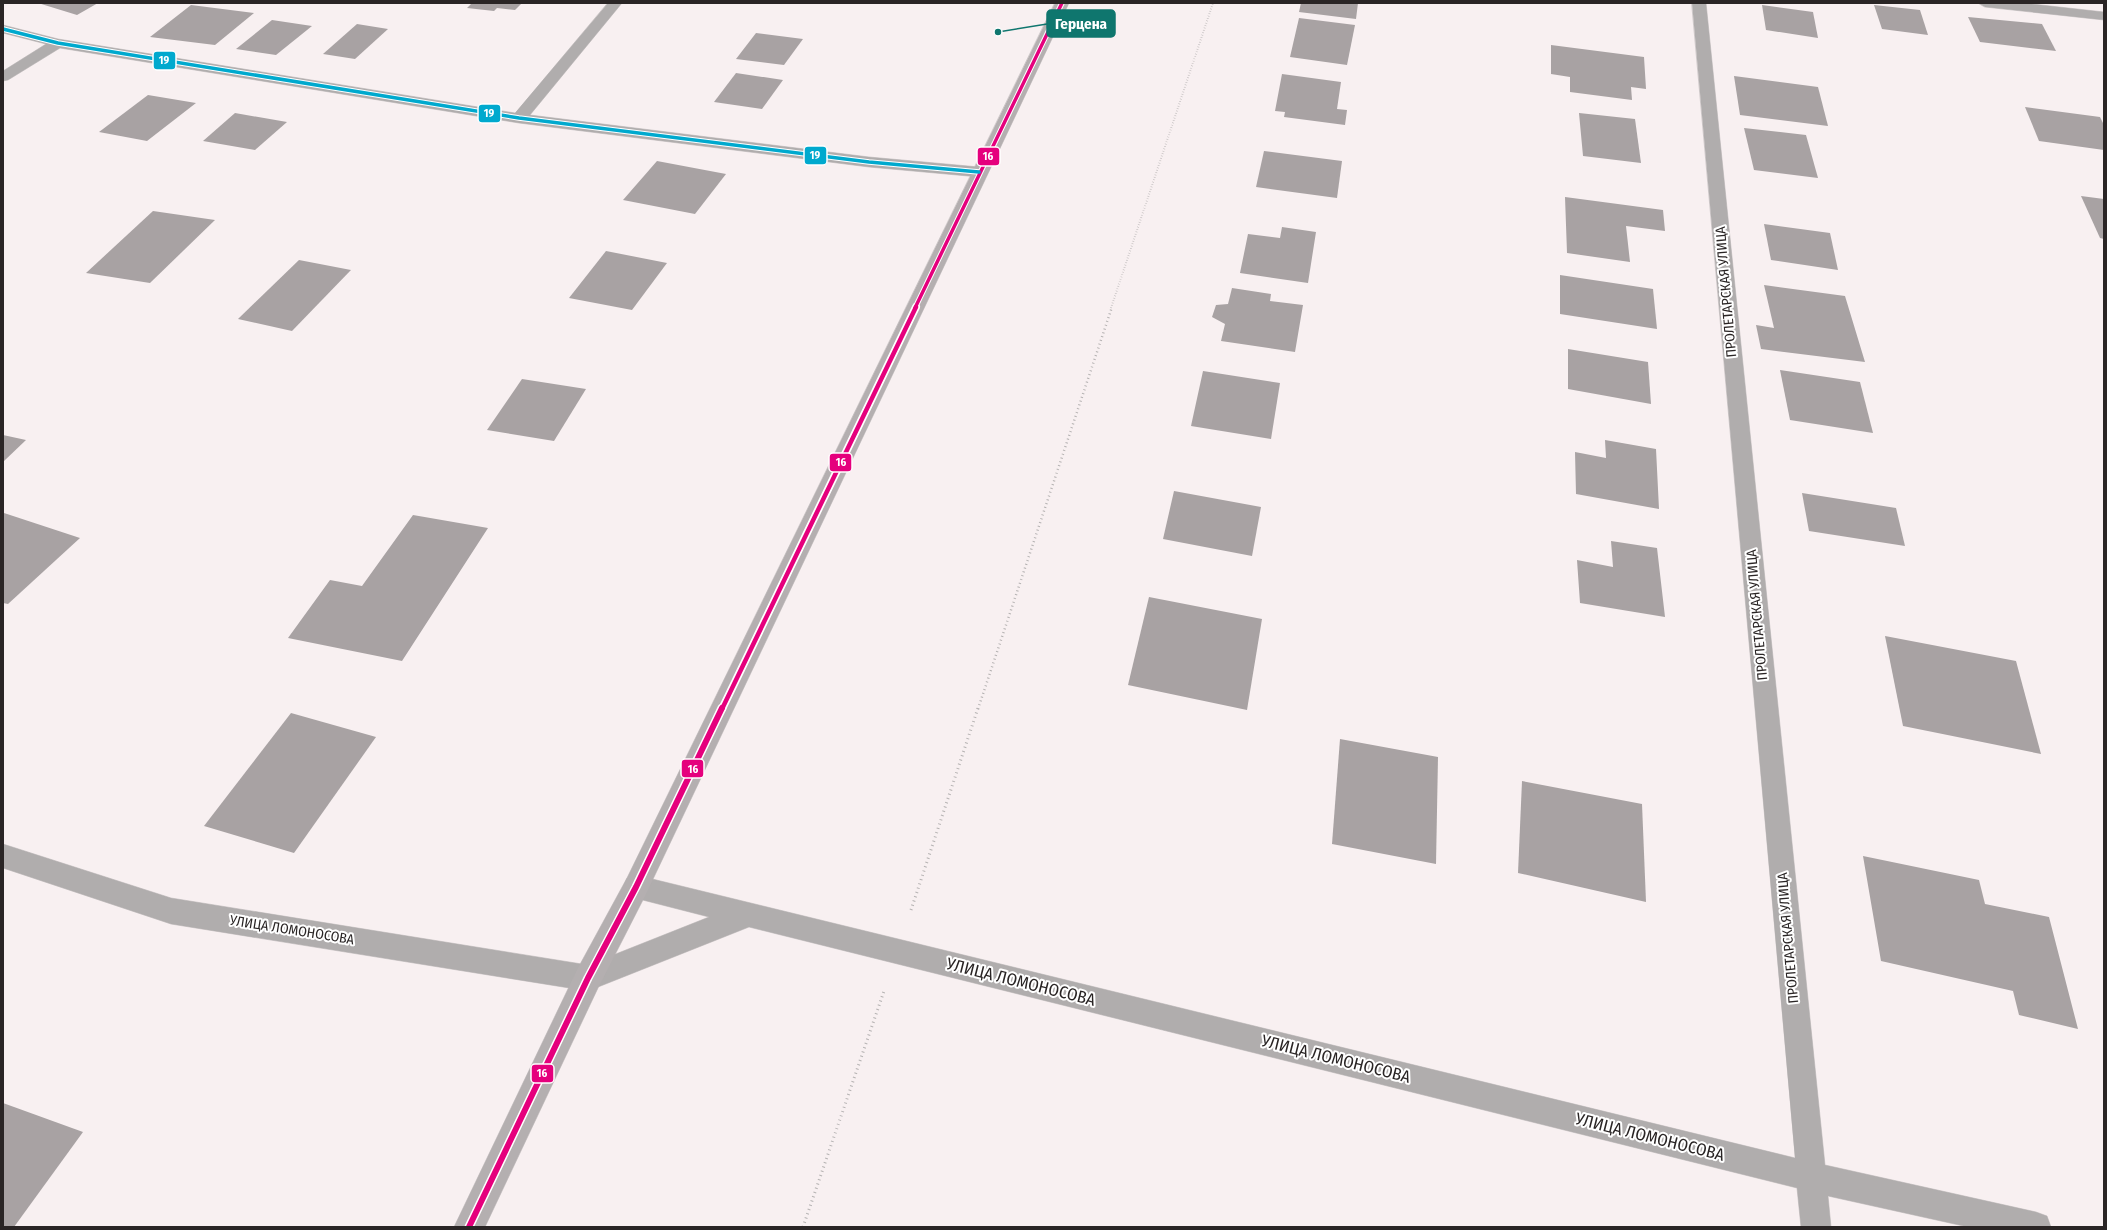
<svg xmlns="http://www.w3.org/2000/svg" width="2107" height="1230" font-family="'Fira Sans Condensed',sans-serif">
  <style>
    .building { fill: #a8a2a3 }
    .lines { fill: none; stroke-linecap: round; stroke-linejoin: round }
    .minor-casing { stroke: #d2cccd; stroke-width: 1 }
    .major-casing { stroke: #d2cccd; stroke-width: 1 }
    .path-far2 { stroke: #b6b3b3; stroke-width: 2; stroke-dasharray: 0.5 2; stroke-linecap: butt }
    .path-far1 { stroke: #b6b3b3; stroke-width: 2.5; stroke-dasharray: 1 3; stroke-linecap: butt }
    .path { stroke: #b6b3b3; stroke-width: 3; stroke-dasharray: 1 3.5; stroke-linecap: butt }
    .minor { fill: #b0adad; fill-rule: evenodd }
    .major { fill: #b4afb0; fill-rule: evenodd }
    .bus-1-far2-casing { stroke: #fff; stroke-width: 5.5 }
    .bus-1-far1-casing { stroke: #fff; stroke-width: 8 }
    .bus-1-casing { stroke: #fff; stroke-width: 9 }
    .bus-2-casing { stroke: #fff; stroke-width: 5.5 }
    .bus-1-far2 { stroke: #e5007d; stroke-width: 3.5 }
    .bus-1-far1 { stroke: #e5007d; stroke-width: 4.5 }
    .bus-1 { stroke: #e5007d; stroke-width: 6 }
    .bus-2 { stroke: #00a9ce; stroke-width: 3.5 }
    .labels { text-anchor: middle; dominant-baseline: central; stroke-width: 4; stroke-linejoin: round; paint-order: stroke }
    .street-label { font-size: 14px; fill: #2a2525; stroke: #fff }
    .near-street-label { font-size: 17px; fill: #2a2525; stroke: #fff }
    .leader { fill: none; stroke: #0f766e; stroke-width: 1.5 }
    .callout-dot { fill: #0f766e; stroke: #fff; stroke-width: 1.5 }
    .callout { fill: #0f766e; stroke: #0f766e; stroke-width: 1.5 }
    .callout-label { font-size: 15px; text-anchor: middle; font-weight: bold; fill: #fff }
    .line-badge { stroke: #fff; stroke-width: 1.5 }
    .badge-label { font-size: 11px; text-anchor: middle; font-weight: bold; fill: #fff }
  </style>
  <rect width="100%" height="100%" fill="#f8f0f1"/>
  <g class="building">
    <path d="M38,3H98L77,15Z"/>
    <path d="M472,3H522L515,10L497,8L494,11L467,8Z"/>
    <path d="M1301,3H1358L1356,19L1299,12Z"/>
    <path d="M191,5L254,13L215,45L150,37Z"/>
    <path d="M1762,5L1813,12L1818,38L1766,30Z"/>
    <path d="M1874,5L1920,10L1928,35L1882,29Z"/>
    <path d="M1968,17L2042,24L2056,51L1980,42Z"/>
    <path d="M1299,18L1355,25L1347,65L1290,57Z"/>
    <path d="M272,20L312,26L276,55L236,49Z"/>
    <path d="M357,24L388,29L355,59L323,54Z"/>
    <path d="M756,33L803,39L784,65L736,59Z"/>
    <path d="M1551,45L1644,57L1646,89L1631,87L1632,100L1570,92V77L1551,74Z"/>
    <path d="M736,73L783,80L762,109L714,102Z"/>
    <path d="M1282,74L1341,82L1337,109L1347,110L1345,125L1284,117L1285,112L1275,111Z"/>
    <path d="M1734,76L1818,87L1828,126L1740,115Z"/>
    <path d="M148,95L196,103L147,141L99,132Z"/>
    <path d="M2025,107L2100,117L2104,125V150L2039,141Z"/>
    <path d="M235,113L287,122L255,150L203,141Z"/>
    <path d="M1579,113L1635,119L1641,163L1583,156Z"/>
    <path d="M1744,128L1806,135L1818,178L1754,170Z"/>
    <path d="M1264,151L1342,161L1337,198L1256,187Z"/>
    <path d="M657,161L726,174L695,214L623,200Z"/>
    <path d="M2081,196L2104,199V239L2100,238Z"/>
    <path d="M1565,197L1663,210L1665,231L1626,226L1630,262L1567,253Z"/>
    <path d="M153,211L215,220L150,283L86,273Z"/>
    <path d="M1764,224L1830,233L1838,270L1771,260Z"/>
    <path d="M1282,227L1316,232L1308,283L1240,273L1248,234L1280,238Z"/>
    <path d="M606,251L667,263L632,310L569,298Z"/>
    <path d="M299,260L351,270L292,331L238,319Z"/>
    <path d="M1560,275L1653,289L1657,329L1560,314Z"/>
    <path d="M1764,285L1845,296L1865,362L1761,349L1756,325L1774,328Z"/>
    <path d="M1232,288L1271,294L1270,301L1303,305L1295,352L1221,341L1225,324L1212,317L1216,305L1228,304Z"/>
    <path d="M1568,349L1648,362L1651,404L1568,389Z"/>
    <path d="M1780,370L1860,382L1873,433L1790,420Z"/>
    <path d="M1203,371L1280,383L1271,439L1191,426Z"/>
    <path d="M522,379L586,389L554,441L487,430Z"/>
    <path d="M3,435L26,440L3,462Z"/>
    <path d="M1605,440L1656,449L1659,509L1576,494L1575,452L1606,458Z"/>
    <path d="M1174,491L1261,507L1252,556L1163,539Z"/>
    <path d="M1802,493L1896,508L1905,546L1809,531Z"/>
    <path d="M4,513L80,538L8,604L3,603Z"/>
    <path d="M413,515L488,528L402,661L288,638L330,580L362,586Z"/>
    <path d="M1611,541L1657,548L1665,617L1580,603L1577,560L1613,567Z"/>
    <path d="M1149,597L1262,619L1247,710L1128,685Z"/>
    <path d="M1885,636L2016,661L2041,754L1903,726Z"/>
    <path d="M291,713L376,737L294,853L204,826Z"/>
    <path d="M1340,739L1438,757L1436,864L1332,844Z"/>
    <path d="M1522,781L1642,804L1646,902L1518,873Z"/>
    <path d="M1863,856L1979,880L1985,904L2049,917L2078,1029L2019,1015L2013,991L1881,961Z"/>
    <path d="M3,1103L83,1132L14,1227H3Z"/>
  </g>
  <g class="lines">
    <defs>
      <g id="minor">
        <path d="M608,3H622L530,115L869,157L979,167L985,169L987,172L985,175L979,177L869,167L519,123L60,48L8,80L3,81V71L46,44L3,33V25L58,39L515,113Z"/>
        <path d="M1692,3H1706L1825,1165L2036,1212L2047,1216L2051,1227H1968L1828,1196L1831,1227H1801L1797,1188L749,927L588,991L171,924L3,868V844L171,898L588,965L709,917L627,896L623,887L627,878L636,875L1795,1158Z"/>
        <path d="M1978,3H2023L2104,12V20L1985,7Z"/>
      </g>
      <path id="major" d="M1055,3H1069L645,896L598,988L485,1227H454L578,968L627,878Z"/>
    </defs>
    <use href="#minor" class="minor-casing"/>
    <use href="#major" class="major-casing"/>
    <path class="path-far2" d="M1111,308L1213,3"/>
    <path class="path-far1" d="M978,709L1112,307"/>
    <g class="path">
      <path d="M911,910L978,708"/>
      <path d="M803,1227L884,991"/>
    </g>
    <use href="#minor" class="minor"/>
    <use href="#major" class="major"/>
    <defs>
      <path id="bus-1-far2" d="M915,308L1062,3"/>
      <path id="bus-1-far1" d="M722,709L916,307"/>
      <path id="bus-1" d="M469,1227L588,978L636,887L722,708"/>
      <path id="bus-2" d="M3,29L58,43L519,118L869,162L979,172"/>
    </defs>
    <use href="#bus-1-far2" class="bus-1-far2-casing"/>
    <use href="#bus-1-far1" class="bus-1-far1-casing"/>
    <use href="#bus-1" class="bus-1-casing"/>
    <use href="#bus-2" class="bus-2-casing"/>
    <use href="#bus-1-far2" class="bus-1-far2"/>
    <use href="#bus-1-far1" class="bus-1-far1"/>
    <use href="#bus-1" class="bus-1"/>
    <use href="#bus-2" class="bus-2"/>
  </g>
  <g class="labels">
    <g class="street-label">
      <text transform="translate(1726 292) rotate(-95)">ПРОЛЕТАРСКАЯ УЛИЦА</text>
      <text transform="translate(1757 615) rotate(-95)">ПРОЛЕТАРСКАЯ УЛИЦА</text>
      <text transform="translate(292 930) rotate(9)">УЛИЦА ЛОМОНОСОВА</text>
      <text transform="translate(1788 938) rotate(-95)">ПРОЛЕТАРСКАЯ УЛИЦА</text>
    </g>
    <g class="near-street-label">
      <text transform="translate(1021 982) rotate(14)">УЛИЦА ЛОМОНОСОВА</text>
      <text transform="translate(1336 1059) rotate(14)">УЛИЦА ЛОМОНОСОВА</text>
      <text transform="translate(1650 1137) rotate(14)">УЛИЦА ЛОМОНОСОВА</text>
    </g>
  </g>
  <path class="leader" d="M998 32L1047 24"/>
  <circle class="callout-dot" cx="998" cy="32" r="4"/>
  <rect class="callout" x="1047" y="10" width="68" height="27" rx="4"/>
  <g class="callout-label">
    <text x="1081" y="29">Герцена</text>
  </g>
  <g class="line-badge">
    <rect x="153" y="51" width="23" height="19" rx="4" fill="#00a9ce"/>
    <rect x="478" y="104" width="23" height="19" rx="4" fill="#00a9ce"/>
    <rect x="804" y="146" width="23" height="19" rx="4" fill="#00a9ce"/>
    <rect x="977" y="147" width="23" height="19" rx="4" fill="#e5007d"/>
    <rect x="829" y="453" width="23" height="19" rx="4" fill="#e5007d"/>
    <rect x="681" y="759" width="23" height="19" rx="4" fill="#e5007d"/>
    <rect x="531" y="1064" width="23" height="19" rx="4" fill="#e5007d"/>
  </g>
  <g class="badge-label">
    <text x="164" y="64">19</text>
    <text x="489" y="117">19</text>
    <text x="815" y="159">19</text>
    <text x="988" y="160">16</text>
    <text x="841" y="466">16</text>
    <text x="693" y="773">16</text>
    <text x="542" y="1077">16</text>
  </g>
  <rect width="2107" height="1230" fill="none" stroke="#2a2525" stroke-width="8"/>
</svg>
